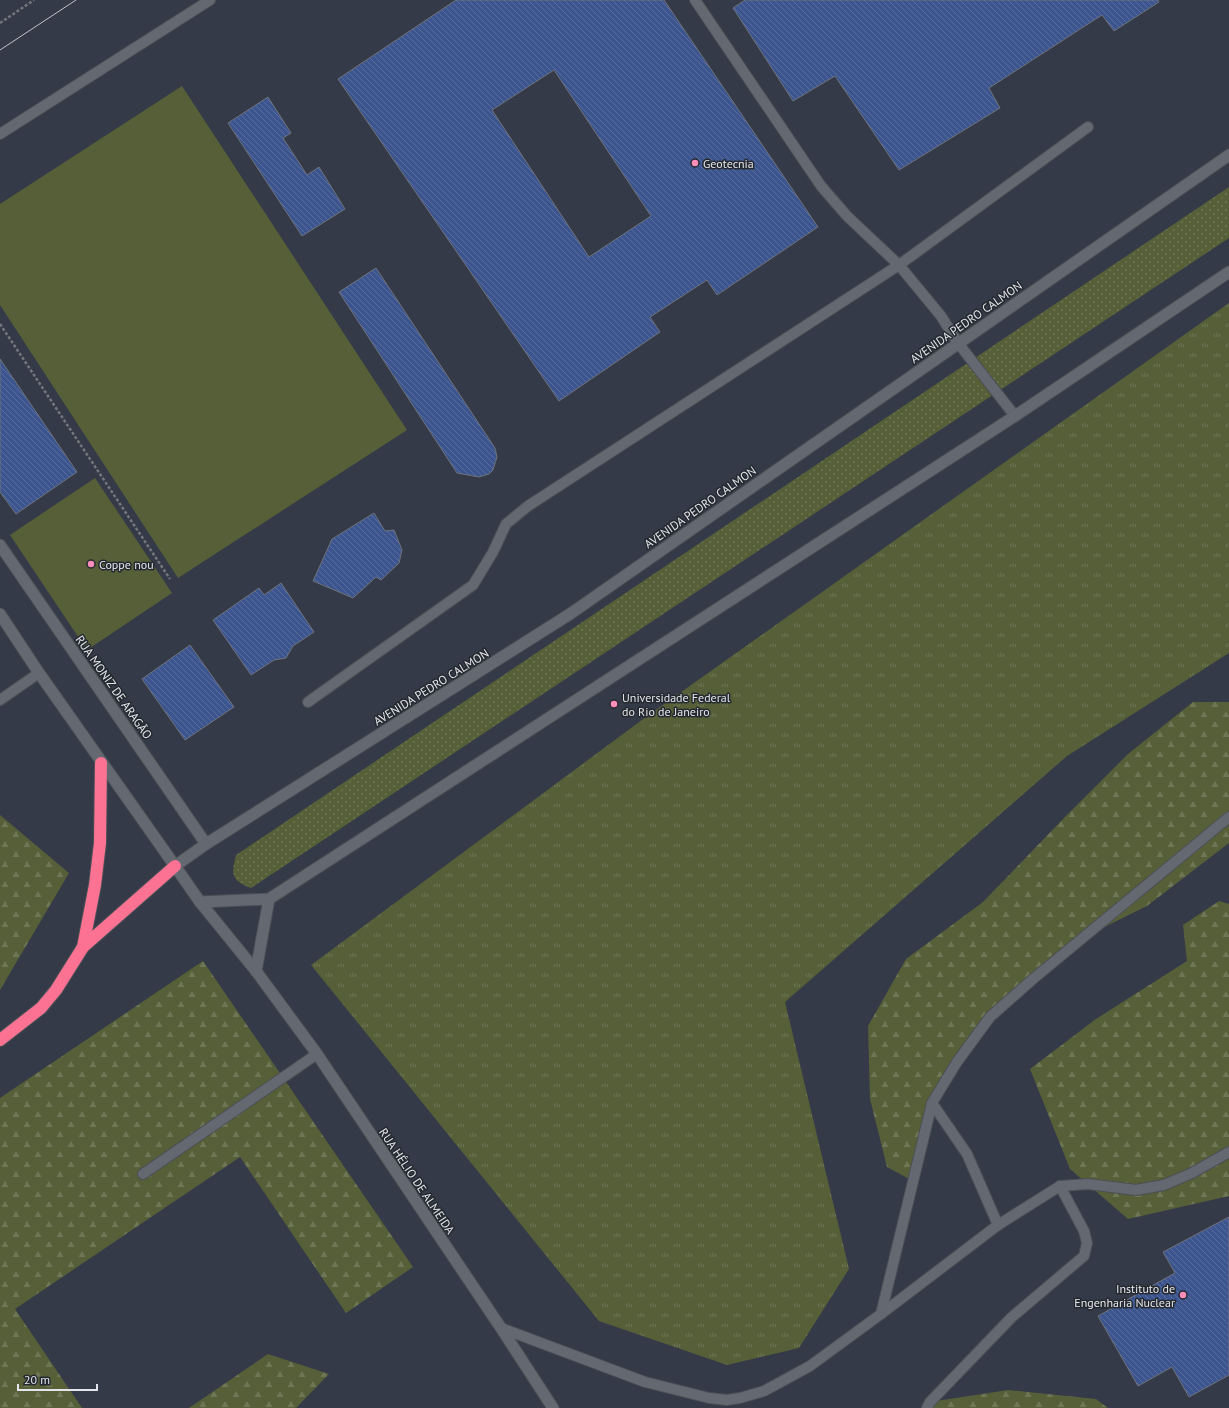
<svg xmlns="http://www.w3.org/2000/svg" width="1229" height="1408" font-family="'PT Sans',sans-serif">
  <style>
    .built { fill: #343a47 }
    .grass { fill: url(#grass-tufts) }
    .forest { fill: url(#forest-firs) }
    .garden { fill: url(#garden-dots) }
    .pitch { fill: #565f38 }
    .building { fill: url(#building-back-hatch); stroke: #6e727a; fill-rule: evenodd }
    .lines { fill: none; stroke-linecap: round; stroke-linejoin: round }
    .service-casing { stroke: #4c5055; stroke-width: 12 }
    .minor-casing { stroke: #4c5055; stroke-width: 13 }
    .tertiary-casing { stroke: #4c5055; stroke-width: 13 }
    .motorway-casing { stroke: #4c5055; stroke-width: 14 }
    .path { stroke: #73767c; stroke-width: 2.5; stroke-dasharray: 3 2; stroke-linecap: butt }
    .service { stroke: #646871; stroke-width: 10 }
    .minor { stroke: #646871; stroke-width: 11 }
    .tertiary { stroke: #646871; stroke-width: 11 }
    .motorway { stroke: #fb7293; stroke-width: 12 }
    .tram { stroke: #c0c3c8; stroke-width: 1 }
    .poi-dot { fill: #ff8eba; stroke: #252930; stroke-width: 1.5 }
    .labels { text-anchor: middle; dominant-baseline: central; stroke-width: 3; stroke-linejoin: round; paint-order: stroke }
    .poi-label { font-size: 12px; fill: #e3e5ea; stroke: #252930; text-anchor: start }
    .street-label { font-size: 12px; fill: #e3e5ea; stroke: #252930 }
  </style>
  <defs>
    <pattern id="grass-tufts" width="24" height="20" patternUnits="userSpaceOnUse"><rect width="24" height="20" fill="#565f38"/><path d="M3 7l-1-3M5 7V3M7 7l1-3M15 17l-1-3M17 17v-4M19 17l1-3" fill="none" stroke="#6e7655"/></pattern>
    <pattern id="forest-firs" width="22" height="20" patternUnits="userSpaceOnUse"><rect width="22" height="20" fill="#565f38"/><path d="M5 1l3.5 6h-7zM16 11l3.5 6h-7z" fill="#6e7655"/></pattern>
    <pattern id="garden-dots" width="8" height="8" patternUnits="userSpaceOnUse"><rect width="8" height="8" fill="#565f38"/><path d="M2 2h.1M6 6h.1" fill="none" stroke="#6e7655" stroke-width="1.8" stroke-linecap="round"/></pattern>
    <pattern id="building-back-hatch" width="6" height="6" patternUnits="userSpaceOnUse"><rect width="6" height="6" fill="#3c558e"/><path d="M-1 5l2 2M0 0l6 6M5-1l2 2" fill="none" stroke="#586d9e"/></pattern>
  </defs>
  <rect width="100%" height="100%" fill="#2f333a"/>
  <rect class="built" x="0" y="0" width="1229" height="1408"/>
  <path class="grass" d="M1229,303V653L1067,756L785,1002L849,1269L799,1348L727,1365L599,1321L311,965L646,717Z"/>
  <g class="forest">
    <path d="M1193,702H1229V843L1147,906L1086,936L990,1017L932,1103L913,1181L887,1167L870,1099L868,1026L906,959L983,902L1064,818L1128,754Z"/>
    <path d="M0,815L69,873L0,990Z"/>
    <path d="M1219,901L1229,904V1196L1128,1219L1070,1169L1030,1069L1096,1019L1187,961L1183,925Z"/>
    <path d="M203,961L413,1267L346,1313L240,1157L15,1309L82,1408H0V1098Z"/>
    <path d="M268,1354L329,1374L296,1408H189Z"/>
    <path d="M1008,1390L1096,1399L1108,1408H927L930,1402Z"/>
  </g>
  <path class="garden" d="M1229,187V238L251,888C231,880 231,875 236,855Z"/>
  <g class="pitch">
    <path d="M182,86L407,430L178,578L0,305V204Z"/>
    <path d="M95,478L172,593L87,650L10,535Z"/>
  </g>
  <g class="building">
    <path d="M456,0H664L818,227L717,295L707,280L650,317L660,332L559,401L338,79ZM554,70L651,216L589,257L492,110Z"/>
    <path d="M745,0H1158L1159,2L1114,31L1102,15L989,88L1000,108L899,170L835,76L793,101L733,8Z"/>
    <path d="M268,97L291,133L283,138L307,175L319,167L345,209L302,236L228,123Z"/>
    <path d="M376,268L495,448L497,457L493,470L489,474L479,477L457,473L339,292Z"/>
    <path d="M0,359L77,472L16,514L0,492Z"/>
    <path d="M374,513L385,531L394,530L402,550L399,563L381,580L376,577L353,598L313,581L332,539Z"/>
    <path d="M281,583L314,632L293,646L286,658L274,660L251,675L213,620L259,588L264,595Z"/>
    <path d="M190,645L234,707L185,740L142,679Z"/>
    <path d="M1229,1217V1375L1189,1397L1172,1367L1138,1386L1098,1316L1175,1273L1163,1252Z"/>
  </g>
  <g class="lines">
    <defs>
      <g id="service">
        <path d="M695,0L821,186L847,216L899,265L941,316L958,343L1015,416"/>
        <path d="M0,134L210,0"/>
        <path d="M0,700L39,673"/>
        <path d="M308,702L473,585L493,552L506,524L528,506L899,265L1088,127"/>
        <path d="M932,1103L967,1154L998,1225"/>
        <path d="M143,1174L317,1054"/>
        <path d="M881,1314L932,1103L957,1062L990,1017L1033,979L1229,817"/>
        <path d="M501,1328L645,1382L709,1398L727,1400L740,1398L764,1391L810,1366L881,1314L998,1225L1060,1186L1088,1184L1136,1190L1164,1185L1192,1173L1229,1152"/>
        <path d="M927,1408L930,1402L1012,1317L1084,1256L1087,1243L1084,1231L1060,1186"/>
      </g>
      <g id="minor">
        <path d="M0,545L206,844"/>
        <path d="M0,614L39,673L175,866"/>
      </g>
      <g id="tertiary">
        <path d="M200,902L269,899L1015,416L1229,272"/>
        <path d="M256,971L269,899"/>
        <path d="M553,1408L501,1328L317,1054L256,971L200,902L175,866L206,844L570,614L1229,155"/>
      </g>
      <g id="motorway">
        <path d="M83,947L95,885L100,843L101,763"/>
        <path d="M0,1040L41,1008L56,990L83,947L175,866"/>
      </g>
    </defs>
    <use href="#service" class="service-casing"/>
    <use href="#minor" class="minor-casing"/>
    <use href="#tertiary" class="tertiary-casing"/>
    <use href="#motorway" class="motorway-casing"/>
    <g class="path">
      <path d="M0,23L34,0"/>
      <path d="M0,324L170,579"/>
    </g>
    <use href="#service" class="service"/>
    <use href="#minor" class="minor"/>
    <use href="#tertiary" class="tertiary"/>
    <use href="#motorway" class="motorway"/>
    <path class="tram" d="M0,50L76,0"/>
  </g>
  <g class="poi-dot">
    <circle cx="695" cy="163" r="4"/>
    <circle cx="91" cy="564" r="4"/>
    <circle cx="614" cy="704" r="4"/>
    <circle cx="1183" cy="1295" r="4"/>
  </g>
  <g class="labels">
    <g class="poi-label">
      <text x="703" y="163">Geotecnia</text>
      <text x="99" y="564">Coppe nou</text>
      <text x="622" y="697">Universidade Federal<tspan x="622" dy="14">do Rio de Janeiro</tspan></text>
      <text x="1175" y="1288" text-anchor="end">Instituto de<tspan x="1175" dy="14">Engenharia Nuclear</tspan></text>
    </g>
    <g class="street-label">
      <text transform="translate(966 322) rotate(-35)">AVENIDA PEDRO CALMON</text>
      <text transform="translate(700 507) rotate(-35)">AVENIDA PEDRO CALMON</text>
      <text transform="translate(114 687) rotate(55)">RUA MONIZ DE ARAGÃO</text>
      <text transform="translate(431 687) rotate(-32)">AVENIDA PEDRO CALMON</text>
      <text transform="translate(417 1181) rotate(56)">RUA HÉLIO DE ALMEIDA</text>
    </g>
  </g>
  <path d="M18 1384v6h79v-6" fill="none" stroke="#e3e5ea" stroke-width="2"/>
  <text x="24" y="1384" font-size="12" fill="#e3e5ea" stroke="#252930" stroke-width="3" paint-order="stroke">20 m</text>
</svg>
